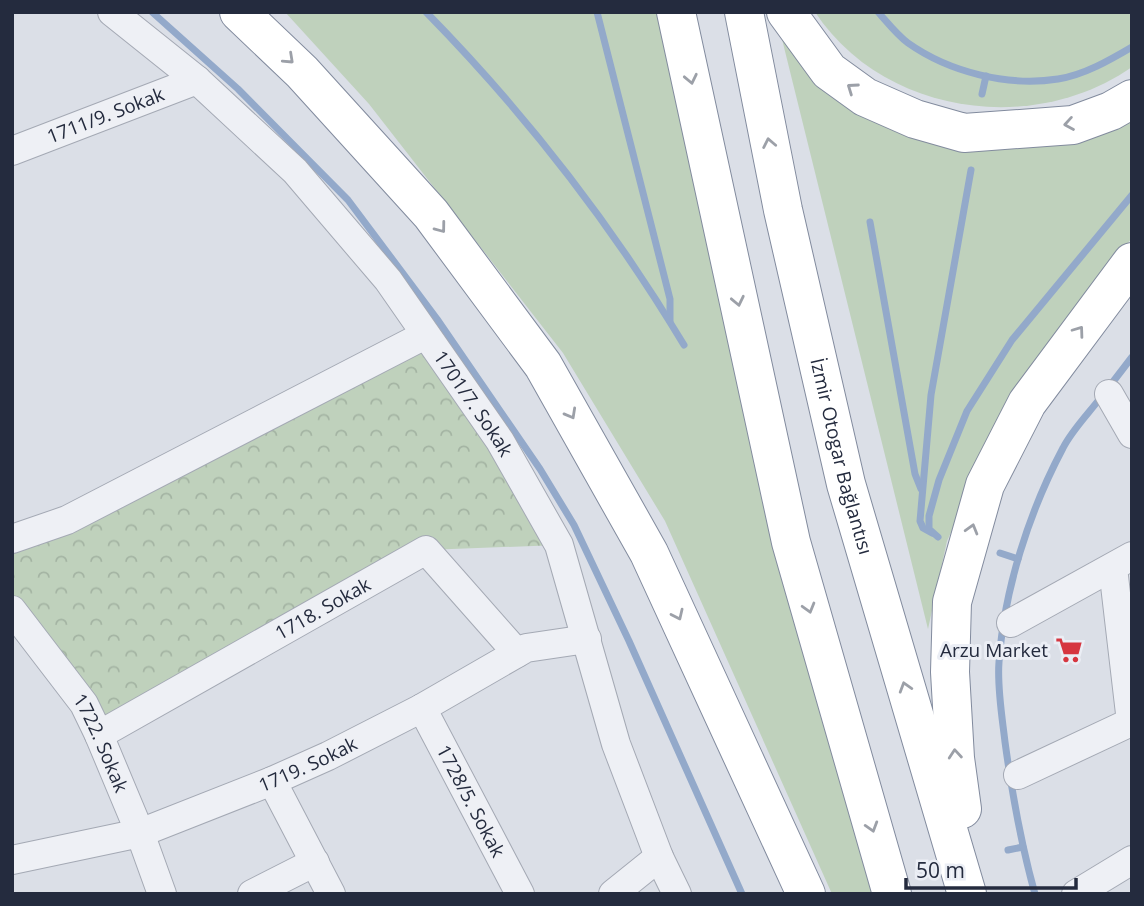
<svg xmlns="http://www.w3.org/2000/svg" width="1144" height="906" font-family="'Open Sans',sans-serif">
  <style>
    .grass { fill: #bfd1bc }
    .forest { fill: url(#forest-crowns) }
    .lines { fill: none; stroke-linecap: round; stroke-linejoin: round }
    .stream { stroke: #93a9ca; stroke-width: 7 }
    .minor-casing { stroke: #a4a9b4; stroke-width: 30 }
    .highway-casing { stroke: #828b9e; stroke-width: 40 }
    .minor { stroke: #eef0f5; stroke-width: 28 }
    .highway { stroke: #fff; stroke-width: 38 }
    .oneway { stroke: #9ca0a8 }
    .labels { text-anchor: middle; dominant-baseline: central; stroke-width: 6; stroke-linejoin: round; paint-order: stroke }
    .street-label { font-size: 19px; fill: #242b3e; stroke: #ebeef5 }
    .poi-label { font-size: 19px; fill: #242b3e; stroke: #ebeef5; text-anchor: end }
  </style>
  <defs>
    <pattern id="forest-crowns" width="20" height="18" patternUnits="userSpaceOnUse" patternTransform="scale(1.75)"><rect width="20" height="18" fill="#bfd1bc"/><path d="M2 6a3 3 0 1 1 6 0M12 15a3 3 0 1 1 6 0" fill="none" stroke="#a4b4a3"/></pattern>
  </defs>
  <rect width="100%" height="100%" fill="#dbdfe7"/>
  <g class="grass">
    <path d="M285,12H661L874,894H832L665,521L563,353L369,104Z"/>
    <path d="M815,12H1132V67C1033,136 883,115 815,12Z"/>
    <path d="M779,27L892,123L1132,118V238L1051,340L1001,425L947,541L928,629Z"/>
  </g>
  <path class="forest" d="M425,335L559,545L426,550L99,735L12,610V539Z"/>
  <g class="lines">
    <g class="stream">
      <path d="M152,12L238,89L348,200L437,319L540,469L574,525L629,641L742,894"/>
      <path d="M426,12C524,112 612,225 684,345"/>
      <path d="M597,12L670,299V321"/>
      <path d="M878,12C887,22 897,35 908,43C949,72 1008,87 1058,79C1084,75 1110,60 1132,47"/>
      <path d="M982,94L986,76"/>
      <path d="M870,222L915,474L921,489"/>
      <path d="M1109,387L1132,357"/>
      <path d="M932,533L923,528L920,521L931,395L971,170"/>
      <path d="M938,537L929,529V516L939,480L967,411L1012,340L1132,195"/>
      <path d="M1000,553L1018,559"/>
      <path d="M1008,850L1023,847"/>
      <path d="M1035,894C1021,844 1012,793 1005,742C1002,716 997,687 999,662C1004,590 1029,512 1063,448C1072,430 1089,413 1101,397"/>
    </g>
    <defs>
      <g id="minor">
        <path id="s1" d="M112,12L197,80L295,171L388,280L500,441L559,545L616,744L659,857L677,894"/>
        <path id="s2" d="M12,151L197,80"/>
        <path d="M1109,394L1132,434"/>
        <path d="M12,539L67,520L425,335"/>
        <path id="s3" d="M12,610L84,704L99,735L140,833L162,894"/>
        <path d="M1011,623L1132,556"/>
        <path id="s4" d="M422,708L520,894"/>
        <path id="s5" d="M99,735L426,550L517,653"/>
        <path d="M1018,775L1131,722L1113,568"/>
        <path d="M272,781L331,894"/>
        <path id="s6" d="M12,860L140,833L272,781L328,756L422,708L526,648L587,639"/>
        <path d="M252,894L315,862"/>
        <path d="M613,894L659,857"/>
        <path d="M1076,894L1132,860"/>
      </g>
      <g id="highway">
        <path d="M239,12L302,72L431,214L543,365L649,553L806,894"/>
        <path d="M676,12L791,542L892,894"/>
        <path id="s7" d="M744,12L783,210L846,484L967,894"/>
        <path d="M786,12L829,71L865,97L915,119L964,133L1073,125L1111,111L1132,99"/>
        <path d="M962,809L955,758L950,672L952,602L985,485L1027,403L1132,262"/>
      </g>
    </defs>
    <use href="#minor" class="minor-casing"/>
    <use href="#highway" class="highway-casing"/>
    <use href="#minor" class="minor"/>
    <use href="#highway" class="highway"/>
  </g>
  <defs><path id="oneway-chevron" d="M-2-3.5L2.5 0L-2 3.5" fill="none" stroke-width="1.6" stroke-linecap="round" stroke-linejoin="round" transform="scale(1.75)"/></defs>
  <g class="oneway">
    <use href="#oneway-chevron" transform="translate(289 59) rotate(43)"/>
    <use href="#oneway-chevron" transform="translate(691 79) rotate(78)"/>
    <use href="#oneway-chevron" transform="translate(852 88) rotate(-145)"/>
    <use href="#oneway-chevron" transform="translate(1069 124) rotate(170)"/>
    <use href="#oneway-chevron" transform="translate(769 143) rotate(-101)"/>
    <use href="#oneway-chevron" transform="translate(441 228) rotate(53)"/>
    <use href="#oneway-chevron" transform="translate(738 301) rotate(78)"/>
    <use href="#oneway-chevron" transform="translate(1079 331) rotate(-54)"/>
    <use href="#oneway-chevron" transform="translate(571 414) rotate(61)"/>
    <use href="#oneway-chevron" transform="translate(972 529) rotate(-74)"/>
    <use href="#oneway-chevron" transform="translate(809 608) rotate(74)"/>
    <use href="#oneway-chevron" transform="translate(678 615) rotate(65)"/>
    <use href="#oneway-chevron" transform="translate(905 687) rotate(-107)"/>
    <use href="#oneway-chevron" transform="translate(955 754) rotate(-95)"/>
    <use href="#oneway-chevron" transform="translate(872 827) rotate(73)"/>
  </g>
  <defs>
    <symbol id="supermarket-bare" viewBox="-9 -9 18 18"><path d="M-6-5.5h2.5l.6 2H6L4.5 2H-2.5L-4.4-4H-6ZM-1.5 3.2a1.3 1.3 0 1 0 .1 0ZM3 3.2a1.3 1.3 0 1 0 .1 0Z" fill="#d63640" stroke="#ebeef5" stroke-width="2.5" paint-order="stroke"/></symbol>
  </defs>
  <g fill-rule="evenodd">
    <use href="#supermarket-bare" x="1050" y="631" width="38" height="38"/>
  </g>
  <g class="labels">
    <g class="street-label">
      <text stroke="none"><textPath href="#s2" startOffset="100">1711/9. Sokak</textPath></text>
      <text stroke="none"><textPath href="#s1" startOffset="536">1701/7. Sokak</textPath></text>
      <text stroke="none"><textPath href="#s7" startOffset="455">İzmir Otogar Bağlantısı</textPath></text>
      <text stroke="none"><textPath href="#s5" startOffset="257">1718. Sokak</textPath></text>
      <text stroke="none"><textPath href="#s3" startOffset="161">1722. Sokak</textPath></text>
      <text stroke="none"><textPath href="#s6" startOffset="312">1719. Sokak</textPath></text>
      <text stroke="none"><textPath href="#s4" startOffset="105">1728/5. Sokak</textPath></text>
    </g>
    <g class="poi-label">
      <text x="1048" y="650">Arzu Market</text>
    </g>
  </g>
  <rect width="1144" height="906" fill="none" stroke="#242b3e" stroke-width="28"/>
  <path d="M906 878v10h170v-10" fill="none" stroke="#242b3e" stroke-width="3.5"/>
  <text x="916" y="878" font-size="21" fill="#242b3e" stroke="#ebeef5" stroke-width="5" paint-order="stroke">50 m</text>
</svg>
